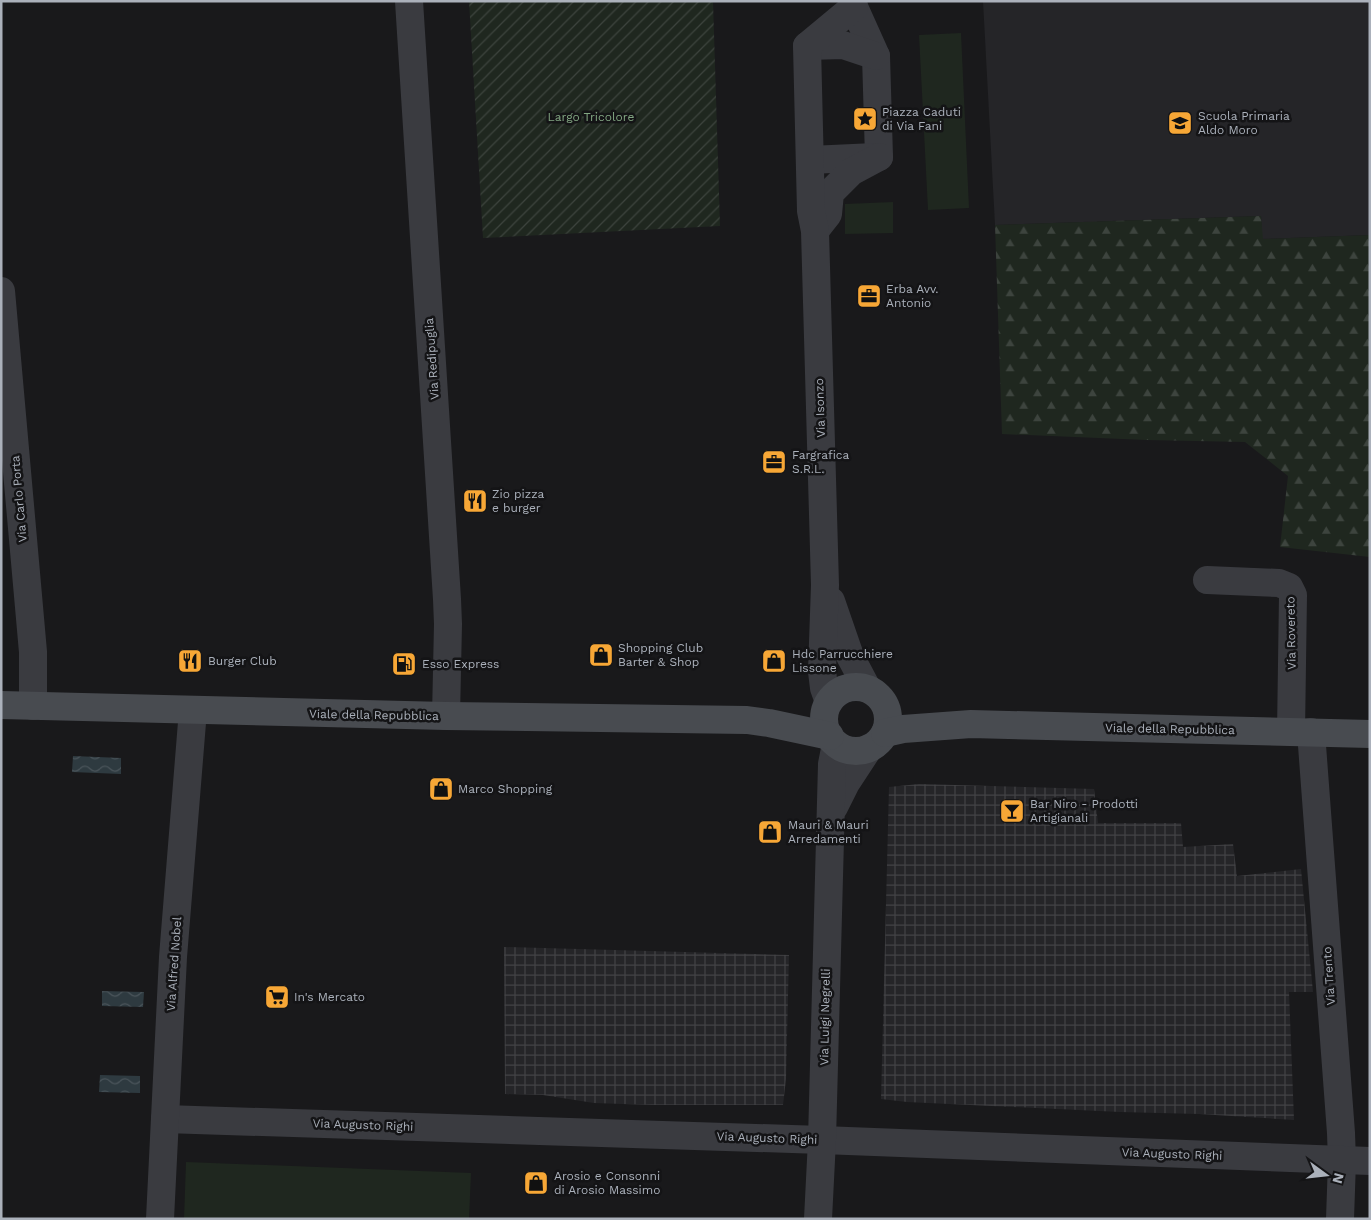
<svg xmlns="http://www.w3.org/2000/svg" width="1371" height="1220" font-family="'Work Sans',sans-serif">
  <style>
    .built { fill: #252528 }
    .industrial { fill: url(#industrial-grid) }
    .grass { fill: #1f271f }
    .forest { fill: url(#forest-firs) }
    .garden { fill: url(#garden-furrows) }
    .water { fill: url(#water-waves) }
    .lines { fill: none; stroke-linecap: round; stroke-linejoin: round }
    .street { stroke: #3a3b40; stroke-width: 28 }
    .secondary { stroke: #484b50; stroke-width: 28 }
    .labels { text-anchor: middle; dominant-baseline: central; stroke-width: 5; stroke-linejoin: round; paint-order: stroke }
    .poi-label { font-size: 12px; fill: #abb1bb; stroke: #141416; text-anchor: start }
    .park-label { font-size: 12px; fill: #82a682; stroke: #141416 }
    .street-label { font-size: 12px; fill: #abb1bb; stroke: #141416 }
  </style>
  <defs>
    <pattern id="industrial-grid" width="8" height="8" patternUnits="userSpaceOnUse" patternTransform="scale(1.25)"><rect width="8" height="8" fill="#252528"/><path d="M0 4h8M4 0v8" fill="none" stroke="#424245"/></pattern>
    <pattern id="forest-firs" width="22" height="20" patternUnits="userSpaceOnUse" patternTransform="scale(1.25)"><rect width="22" height="20" fill="#1f271f"/><path d="M5 1l3.5 6h-7zM16 11l3.5 6h-7z" fill="#3d443e"/></pattern>
    <pattern id="garden-furrows" width="10" height="10" patternUnits="userSpaceOnUse" patternTransform="scale(1.25)"><rect width="10" height="10" fill="#1f271f"/><path d="M-1 1l2-2M0 10L10 0M9 11l2-2" fill="none" stroke="#3d443e"/></pattern>
    <pattern id="water-waves" width="16" height="10" patternUnits="userSpaceOnUse" patternTransform="scale(1.25)"><rect width="16" height="10" fill="#2e3a40"/><path d="M0 5q4-4 8 0t8 0" fill="none" stroke="#4a545a"/></pattern>
  </defs>
  <rect width="100%" height="100%" fill="#19191b"/>
  <path class="built" d="M983,1H1370V235L1262,239L1261,216L995,225Z"/>
  <g class="industrial">
    <path d="M919,784L1094,789L1098,823H1181L1183,847L1233,844L1237,876L1301,869L1313,992H1289L1294,1120L1199,1114L1120,1112L907,1102L881,1099L889,787Z"/>
    <path d="M504,947L789,955L786,1079L783,1105H652L594,1103L543,1095L505,1094Z"/>
  </g>
  <g class="grass">
    <path d="M961,33L969,208L928,210L919,35Z"/>
    <path d="M893,202V233L845,234V204Z"/>
    <path d="M186,1162L471,1173L469,1219H184Z"/>
  </g>
  <path class="forest" d="M1261,216L1263,239L1370,235V557L1280,547L1288,476L1245,442L1147,440L1002,434L995,225Z"/>
  <path class="garden" d="M469,1H713L720,226L483,238Z"/>
  <g class="water">
    <path d="M73,756L121,758V774L72,772Z"/>
    <path d="M102,991L144,992L143,1007L102,1006Z"/>
    <path d="M100,1075L140,1076V1093L99,1092Z"/>
  </g>
  <g class="lines">
    <g class="street">
      <path d="M409,1L447,599L448,624L446,716"/>
      <path d="M853,1L854,7L876,56L879,157"/>
      <path d="M807,46L843,45L876,56"/>
      <path d="M810,160L875,157"/>
      <path d="M817,228L828,214L830,193L851,172L879,157"/>
      <path d="M1,291L33,652V706"/>
      <path d="M1207,580L1279,583L1289,587L1293,595L1291,732"/>
      <path d="M831,601L850,656L867,688"/>
      <path d="M829,702L824,688L822,671L825,585L815,231L811,211L807,46L854,7"/>
      <path d="M1311,732L1341,1133L1342,1161L1340,1219"/>
      <path d="M834,807L846,783L869,748"/>
      <path d="M165,1119L822,1140L1370,1161"/>
      <path d="M160,1219L173,957L193,710"/>
      <path d="M818,1219L822,1140L832,764L836,744"/>
    </g>
    <g class="secondary">
      <circle cx="856" cy="719" r="32"/>
      <path d="M1,705L446,716L747,720L769,723L830,736"/>
      <path d="M885,733L903,729L971,724L1370,734"/>
    </g>
  </g>
  <defs>
    <symbol id="sight-square" viewBox="-11 -11 22 22"><rect x="-9" y="-9" width="18" height="18" rx="4" fill="#f7a736" stroke="#141416"/><path d="M0-6L1.8-2.2L6-1.7L2.9 1.2L3.7 5.4L0 3.3L-3.7 5.4L-2.9 1.2L-6-1.7L-1.8-2.2Z" fill="#111"/></symbol>
    <symbol id="school-square" viewBox="-11 -11 22 22"><rect x="-9" y="-9" width="18" height="18" rx="4" fill="#f7a736" stroke="#141416"/><path d="M0-5L7-2L0 1L-7-2ZM-4 1L0 2.5L4 1V4Q0 6-4 4Z" fill="#111"/></symbol>
    <symbol id="office-square" viewBox="-11 -11 22 22"><rect x="-9" y="-9" width="18" height="18" rx="4" fill="#f7a736" stroke="#141416"/><path d="M-6-3h4V-5.5h4V-3h4V5H-6ZM-1-4.5V-3h2v-1.5ZM-6 0V1H6V0Z" fill="#111"/></symbol>
    <symbol id="restaurant-square" viewBox="-11 -11 22 22"><rect x="-9" y="-9" width="18" height="18" rx="4" fill="#f7a736" stroke="#141416"/><path d="M-5-6h1v4h1v-4h1v4h1v-4h1v5L-1.5 .5V6h-2V.5L-5-1ZM5-6V6H3V1.5H1.5Q1.5-4 5-6Z" fill="#111"/></symbol>
    <symbol id="shop-square" viewBox="-11 -11 22 22"><rect x="-9" y="-9" width="18" height="18" rx="4" fill="#f7a736" stroke="#141416"/><path d="M-5-2.5h2.3a2.7 3.5 0 0 1 5.4 0H5L5.5 6h-11ZM-1.5-2.5h3a1.5 2.3 0 0 0-3 0Z" fill="#111"/></symbol>
    <symbol id="fuel-square" viewBox="-11 -11 22 22"><rect x="-9" y="-9" width="18" height="18" rx="4" fill="#f7a736" stroke="#141416"/><path d="M-5.5-6h7V0h2V4h1.3V-2.5L3-4.5l.8-.8L6-3V5H2.5V1h-1V6h-7ZM-4.2-4.7v3.2H.2V-4.7Z" fill="#111"/></symbol>
    <symbol id="bar-square" viewBox="-11 -11 22 22"><rect x="-9" y="-9" width="18" height="18" rx="4" fill="#f7a736" stroke="#141416"/><path d="M-6-5H6L.8 .8V4.5H3.5V6h-7V4.5H-.8V.8Z" fill="#111"/></symbol>
    <symbol id="supermarket-square" viewBox="-11 -11 22 22"><rect x="-9" y="-9" width="18" height="18" rx="4" fill="#f7a736" stroke="#141416"/><path d="M-6-5.5h2.5l.6 2H6L4.5 2H-2.5L-4.4-4H-6ZM-1.5 3.2a1.3 1.3 0 1 0 .1 0ZM3 3.2a1.3 1.3 0 1 0 .1 0Z" fill="#111"/></symbol>
  </defs>
  <g fill-rule="evenodd">
    <use href="#sight-square" x="851" y="105" width="28" height="28"/>
    <use href="#school-square" x="1166" y="109" width="28" height="28"/>
    <use href="#office-square" x="855" y="282" width="28" height="28"/>
    <use href="#office-square" x="760" y="448" width="28" height="28"/>
    <use href="#restaurant-square" x="461" y="487" width="28" height="28"/>
    <use href="#shop-square" x="587" y="641" width="28" height="28"/>
    <use href="#restaurant-square" x="176" y="647" width="28" height="28"/>
    <use href="#shop-square" x="760" y="647" width="28" height="28"/>
    <use href="#fuel-square" x="390" y="650" width="28" height="28"/>
    <use href="#shop-square" x="427" y="775" width="28" height="28"/>
    <use href="#bar-square" x="998" y="797" width="28" height="28"/>
    <use href="#shop-square" x="756" y="818" width="28" height="28"/>
    <use href="#supermarket-square" x="263" y="983" width="28" height="28"/>
    <use href="#shop-square" x="522" y="1169" width="28" height="28"/>
  </g>
  <g class="labels">
    <g class="poi-label">
      <text x="882" y="112">Piazza Caduti<tspan x="882" dy="14">di Via Fani</tspan></text>
      <text x="1198" y="116">Scuola Primaria<tspan x="1198" dy="14">Aldo Moro</tspan></text>
      <text x="886" y="289">Erba Avv.<tspan x="886" dy="14">Antonio</tspan></text>
      <text x="792" y="455">Fargrafica<tspan x="792" dy="14">S.R.L.</tspan></text>
      <text x="492" y="494">Zio pizza<tspan x="492" dy="14">e burger</tspan></text>
      <text x="618" y="648">Shopping Club<tspan x="618" dy="14">Barter &amp; Shop</tspan></text>
      <text x="792" y="654">Hdc Parrucchiere<tspan x="792" dy="14">Lissone</tspan></text>
      <text x="208" y="661">Burger Club</text>
      <text x="422" y="664">Esso Express</text>
      <text x="458" y="789">Marco Shopping</text>
      <text x="1030" y="804">Bar Niro - Prodotti<tspan x="1030" dy="14">Artigianali</tspan></text>
      <text x="788" y="825">Mauri &amp; Mauri<tspan x="788" dy="14">Arredamenti</tspan></text>
      <text x="294" y="997">In's Mercato</text>
      <text x="554" y="1176">Arosio e Consonni<tspan x="554" dy="14">di Arosio Massimo</tspan></text>
    </g>
    <g class="park-label">
      <text x="591" y="117">Largo Tricolore</text>
    </g>
    <g class="street-label">
      <text transform="translate(432 359) rotate(-94)">Via Redipuglia</text>
      <text transform="translate(820 408) rotate(-92)">Via Isonzo</text>
      <text transform="translate(19 499) rotate(-95)">Via Carlo Porta</text>
      <text transform="translate(1291 633) rotate(-91)">Via Rovereto</text>
      <text transform="translate(374 715) rotate(1)">Viale della Repubblica</text>
      <text transform="translate(1170 729) rotate(1)">Viale della Repubblica</text>
      <text transform="translate(174 964) rotate(-86)">Via Alfred Nobel</text>
      <text transform="translate(1329 976) rotate(-94)">Via Trento</text>
      <text transform="translate(825 1017) rotate(-89)">Via Luigi Negrelli</text>
      <text transform="translate(363 1125) rotate(2)">Via Augusto Righi</text>
      <text transform="translate(767 1138) rotate(2)">Via Augusto Righi</text>
      <text transform="translate(1172 1154) rotate(2)">Via Augusto Righi</text>
    </g>
  </g>
  <rect width="1371" height="1220" fill="none" stroke="#abb1bb" stroke-width="5"/>
  <g transform="translate(1326 1175) rotate(105)" stroke="#141416" stroke-width="4" paint-order="stroke">
  <path d="M0-4L9 19L0 12L-9 19Z" fill="#abb1bb"/>
  <text y="-8" font-size="14" font-weight="bold" text-anchor="middle" fill="#abb1bb">N</text>
  </g>
</svg>
